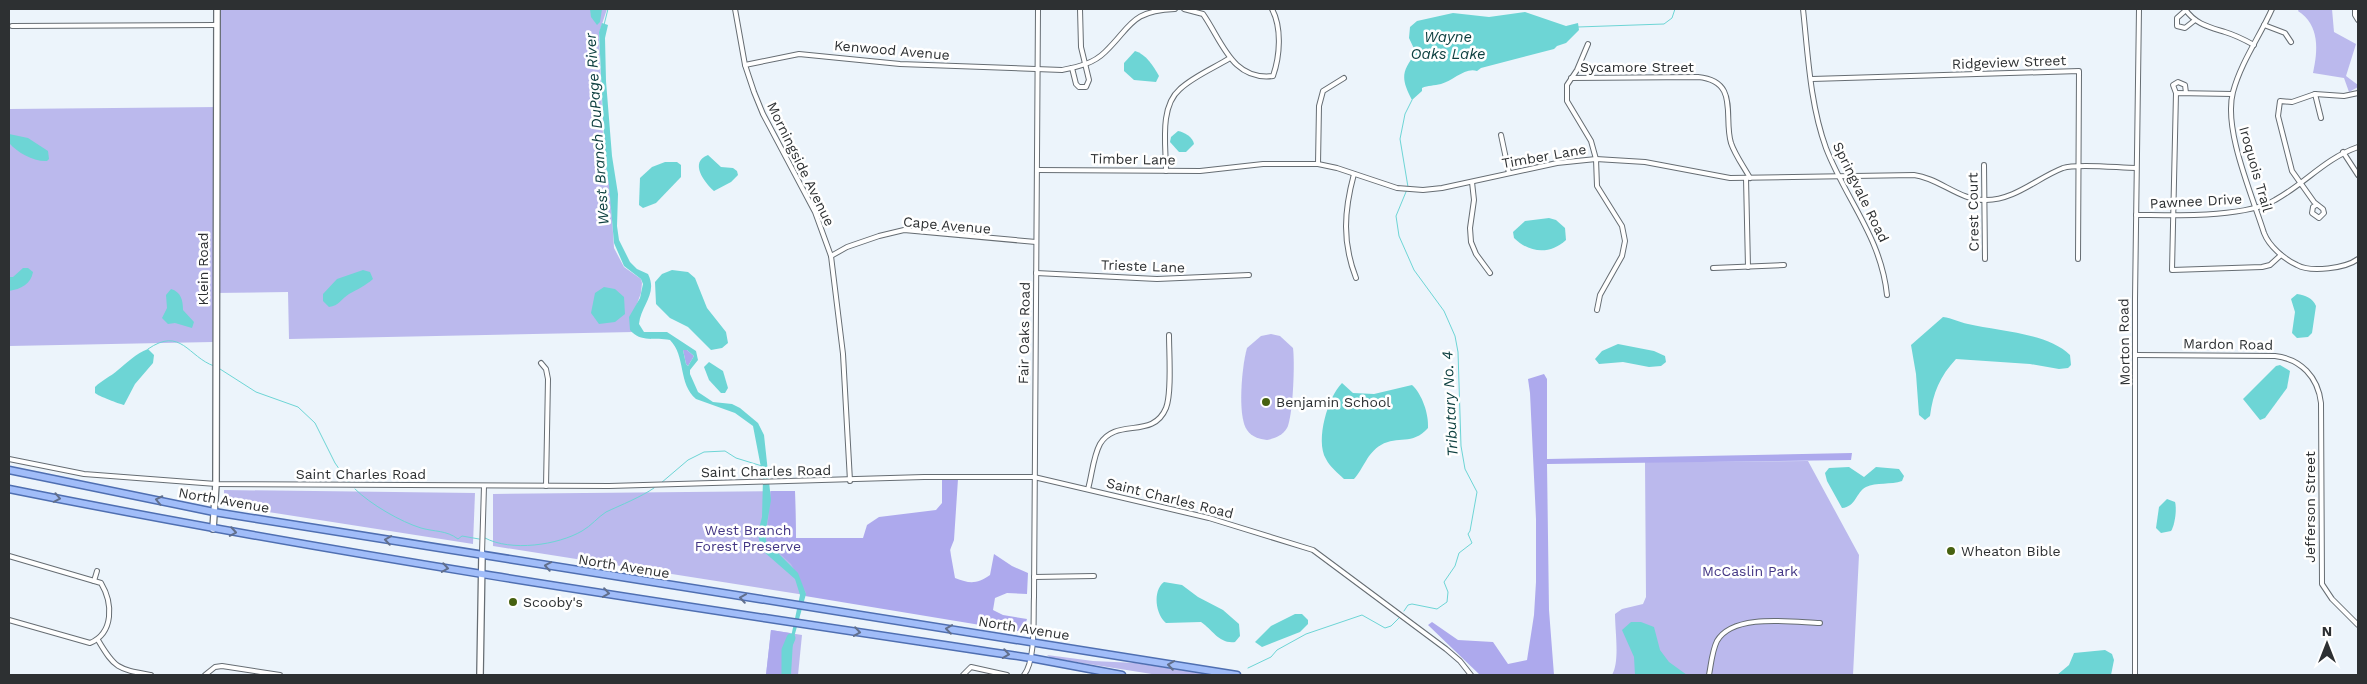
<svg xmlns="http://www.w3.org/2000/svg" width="2367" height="684" font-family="'Work Sans',sans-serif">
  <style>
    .green { fill: #bbb9ed }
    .forest { fill: #ada9ed }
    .water { fill: #6dd5d5; fill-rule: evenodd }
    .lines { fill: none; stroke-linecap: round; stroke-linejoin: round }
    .stream { stroke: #6dd5d5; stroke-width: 1 }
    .river { stroke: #6dd5d5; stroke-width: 9 }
    .street-casing { stroke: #666d73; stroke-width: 6 }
    .secondary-casing { stroke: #666d73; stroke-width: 8 }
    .primary-casing { stroke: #4f6fb1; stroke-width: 9 }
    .street { stroke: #fff; stroke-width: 4 }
    .secondary { stroke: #fff; stroke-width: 5.5 }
    .primary { stroke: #a1bdf9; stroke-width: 6 }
    .oneway { stroke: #616f8c }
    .poi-dot { fill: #466110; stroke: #fff; stroke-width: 2 }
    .labels { text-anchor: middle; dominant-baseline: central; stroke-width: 5; stroke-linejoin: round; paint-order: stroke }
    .street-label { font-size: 14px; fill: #2d3032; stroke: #fff }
    .poi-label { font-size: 14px; fill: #2d3032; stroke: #fff; text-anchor: start }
    .park-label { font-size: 14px; fill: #433685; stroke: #fff }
    .water-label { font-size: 15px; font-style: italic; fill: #0e4040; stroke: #fff }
  </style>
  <rect width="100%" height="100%" fill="#ecf4fb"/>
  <g class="green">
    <path d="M220,9H607L599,33L604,162L610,187L614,248L624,267L641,279L642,283L641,293L631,320L634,332L289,339L288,292L213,293V342L9,346V109L219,107Z"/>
    <path d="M2299,9H2332L2334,32L2356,44L2346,76L2358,85V87L2349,92L2344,78L2313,73C2318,51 2320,25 2298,11Z"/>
    <path d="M1271,334L1280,336L1293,348C1295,363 1293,416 1287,428C1282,436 1275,438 1267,440C1259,439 1252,437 1247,430C1237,416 1242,365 1247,348L1261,336Z"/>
    <path d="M1808,461L1859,555L1853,675H1612C1620,662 1615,631 1615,614L1622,609L1643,604L1646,597L1645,462Z"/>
    <path d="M224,490L475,493L473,544L224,505Z"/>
    <path d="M795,491L796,538H950L951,595L977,622L493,546V494Z"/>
    <path d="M771,630L802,635L798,675H766Z"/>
    <path d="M1047,655L1093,661L1136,663L1212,675H1158L1051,658Z"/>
  </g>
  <g class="forest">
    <path d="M687,350L694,356L688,366L686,364L683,350Z"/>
    <path d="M1544,374L1547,379V459L1852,453L1851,460L1547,464L1549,610L1554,675H1480L1428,625L1432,622L1458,640L1493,642L1508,664L1527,660L1534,615L1536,582V519L1530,393L1528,379Z"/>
    <path d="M942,479H958L954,540L950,550L955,578C970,584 977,584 990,575L994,554L1012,566L1028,573L1027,594L1007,593L995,598L993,610L1003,615L1027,619L1023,632L805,596L806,593L791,564L766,541L771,491H795L796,538H863L867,525L879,517L936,510L942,503Z"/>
    <path d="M771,630L790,633L784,649V675H766Z"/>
  </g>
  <g class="water">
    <path d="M590,9H602L600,22L597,25L591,17Z"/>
    <path d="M1525,12L1566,26L1578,23L1579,30L1566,43L1557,46L1554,49L1481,68L1477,71C1465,67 1453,81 1441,84C1434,86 1428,85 1422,88V91L1412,100C1401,79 1401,72 1416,53L1409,38L1410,27L1417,21L1453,13L1489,17Z"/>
    <path d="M602,23L608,25L605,38L606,81L612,156L618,194L617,226L619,240L630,262L637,269L648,274C658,294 641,305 639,324L644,332H667L696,351L698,360L690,370V374L698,392L713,402L732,404L740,408L758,423L764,435L771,500L766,530V541L798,573L806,594L793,641L791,675H784L786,645L791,637L800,595L795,579L763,551L760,545L758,533L762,517L763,478L753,426L735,413L696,399C678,384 686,356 670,340C655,337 641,343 630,330L629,317L640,298L643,284L641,279L624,266L614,243L609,185L605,161L599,32ZM687,350L694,356L688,366L686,364L683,350Z"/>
    <path d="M1135,51C1146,54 1154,67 1159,76L1156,82L1134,80L1124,71V63Z"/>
    <path d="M1178,131C1184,132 1193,137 1194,144L1186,152H1179L1170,142L1171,137Z"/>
    <path d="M9,134L28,138L48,151L49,159L47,161C34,162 18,153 9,143Z"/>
    <path d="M708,155L721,167L733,168L737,171L738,175L731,182L714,191C704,182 689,162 708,155Z"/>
    <path d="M665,162H677L681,165V177L656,203L643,208L639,205L640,178L652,167Z"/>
    <path d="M1549,218L1556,220L1565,228L1566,240C1550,255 1529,253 1514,238L1513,232L1525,221Z"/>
    <path d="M23,268H28L33,272C31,284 21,289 9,291V277H13Z"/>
    <path d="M363,270L370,272L373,279C365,286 358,289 349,294C341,299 339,306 329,307L323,301V294L337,279Z"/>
    <path d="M672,270L688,272L695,278L707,308L726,332L728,343L722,348L711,350L688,327L670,318L656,304L655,282L662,274Z"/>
    <path d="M604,287L615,289L624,297L625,314L615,322L599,324L591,313L595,293Z"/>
    <path d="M171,289C181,292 183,300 183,310L194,322L192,328L175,323L168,324L162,318L167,308L166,295Z"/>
    <path d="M2297,294C2305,295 2313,298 2316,306L2312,333L2308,337L2297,338L2292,333L2295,312L2291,299Z"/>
    <path d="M1943,317C1952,318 1959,322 1968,324C1998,331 2048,333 2070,355L2071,365L2068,368L2059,369L2030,364L1956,359C1940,376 1933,393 1930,416L1925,420L1919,415L1916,374L1911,345Z"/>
    <path d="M1618,344L1654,351L1665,356L1666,362L1661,366L1649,367L1623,362L1599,364L1595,359L1602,351Z"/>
    <path d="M148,349L154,355L153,363L135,384L124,405C120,404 98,396 95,393V387C102,380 110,377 118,370C128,362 135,354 148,349Z"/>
    <path d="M709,362L723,371L728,388L725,393H721L709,380L704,367Z"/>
    <path d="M2280,365L2290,371L2287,388L2265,418L2260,420L2243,399L2276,366Z"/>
    <path d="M1342,383L1353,393L1374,394L1412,385C1422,394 1429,414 1428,428C1412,446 1398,435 1381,445C1367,453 1364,468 1354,479H1344C1338,473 1330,467 1326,459C1315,440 1328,397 1342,383Z"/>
    <path d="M1849,467L1864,477L1876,467L1899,469L1904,476L1902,481C1891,485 1876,482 1866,487C1856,492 1856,507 1842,508L1827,481L1825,473L1829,468Z"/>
    <path d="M2167,499L2175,502C2177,509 2175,525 2171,531L2161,533L2156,528L2159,507Z"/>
    <path d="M1164,582L1182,585L1198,597L1223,610L1239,624L1240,636L1235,642C1219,644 1213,630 1201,622L1166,623C1156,615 1152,591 1164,582Z"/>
    <path d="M1295,614H1302L1308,620V624L1300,632L1262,647L1255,642L1271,626Z"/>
    <path d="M1631,622H1641L1654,627L1660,650L1669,662L1687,675H1635L1634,657L1622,630Z"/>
    <path d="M2105,650L2112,654L2114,660L2111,675H2057L2069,665L2074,653Z"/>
  </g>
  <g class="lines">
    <g class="stream">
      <path d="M604,25L608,9"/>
      <path d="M1578,27L1664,24L1672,18L1675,9"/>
      <path d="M148,349C181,326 188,357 214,366"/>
      <path d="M220,369L256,392L298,407L315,423L335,463L349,483"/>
      <path d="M661,483L688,460L704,452L725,451L736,458L762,466"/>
      <path d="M355,489C370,504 401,522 421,528C435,532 446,530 458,539L462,536L479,539"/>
      <path d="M485,538C511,552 558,545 582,531C591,526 598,517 606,512C621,505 641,497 654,488"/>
      <path d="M1404,611L1408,605L1412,604L1437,609L1447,602L1448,592L1444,582L1455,566L1459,553L1472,543L1468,534L1470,531L1477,492L1465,469L1461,446L1458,352L1455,336L1444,311L1414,270L1399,236L1396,216L1408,187L1400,139L1405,114L1412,100"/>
      <path d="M1248,668L1271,657L1277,650L1306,634L1362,615L1385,628L1391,626L1399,618"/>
    </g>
    <path class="river" d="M786,675V650L791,638"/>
    <defs>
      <g id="street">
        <path d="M735,9L745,65L754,92L763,114L815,212L831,256L843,354L850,481"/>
        <path d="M1184,9L1203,14C1222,41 1232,81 1273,76C1280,56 1282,28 1272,9"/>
        <path d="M1803,9C1808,55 1810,104 1826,148C1846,200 1881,237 1887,295"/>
        <path d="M2185,9C2195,24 2209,27 2225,32C2235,35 2245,40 2254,45"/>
        <path d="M2272,9C2260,36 2241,62 2233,92C2223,129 2252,195 2264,233C2269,246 2284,259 2297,265C2311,273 2346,268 2358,259"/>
        <path d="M2355,9V15L2358,20"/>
        <path d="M2186,10L2177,18V26L2185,28L2195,20"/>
        <path d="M2264,25L2285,33L2291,42"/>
        <path d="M12,26L216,25"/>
        <path d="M1588,44L1577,70L1567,85V101L1591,141L1596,159L1597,186L1622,226L1625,241L1622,256L1600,295L1597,310"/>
        <path d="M745,65L799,54L900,64L1062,70C1077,67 1093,64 1105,52C1132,26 1130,11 1175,9"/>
        <path d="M1072,68L1076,84L1079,87H1086L1089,80L1081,47L1080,9"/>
        <path d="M1571,78L1698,77C1740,81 1723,117 1731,143C1735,155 1744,167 1750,178"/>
        <path d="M1812,79L2079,71L2078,259"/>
        <path d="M2176,93L2173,85L2178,82L2185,85L2186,93"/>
        <path d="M2232,94L2176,93L2172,270L2262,267L2270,265L2281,255"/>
        <path d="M2315,94L2321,118"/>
        <path d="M1501,135L1509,173"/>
        <path d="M2343,152L2358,175"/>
        <path d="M1318,164L1319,106L1323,91L1344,78"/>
        <path d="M1984,165L1985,259"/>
        <path d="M1037,170L1200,171L1263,164H1318L1337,168L1397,188L1423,190L1442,188L1557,163L1596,159L1645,162L1730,178L1914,175C1939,178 1960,201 1986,200C2015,200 2037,178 2063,168C2077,163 2120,168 2136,168"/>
        <path d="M1166,171C1166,146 1159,107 1180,89C1194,76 1214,68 1230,58"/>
        <path d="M1354,174C1344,211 1342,242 1356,278"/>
        <path d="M1746,178L1748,267"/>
        <path d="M1472,182L1474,200L1470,228L1471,242L1476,254L1490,273"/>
        <path d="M2316,205L2313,207L2312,213L2319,218L2324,213L2323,209L2314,202L2292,171L2278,116L2280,101L2292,102L2315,94L2344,96L2358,93"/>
        <path d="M2136,215C2172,215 2245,218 2275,200C2306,183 2324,159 2358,147"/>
        <path d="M831,256L847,247L879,236L904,230L1036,242"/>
        <path d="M1713,268L1784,265"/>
        <path d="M1036,273L1157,279L1249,275"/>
        <path d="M2136,355L2275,356C2301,359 2318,377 2321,403L2322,584L2332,599L2358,625"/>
        <path d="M541,363L546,369L548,379L546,486"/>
        <path d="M9,459L84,474L216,484L609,486L924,477H1034L1209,518L1313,550L1446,649L1460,661L1471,675"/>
        <path d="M1088,489C1092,475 1093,457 1100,444C1116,417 1153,440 1166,408C1172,393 1169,353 1169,335"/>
        <path d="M482,554L484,486"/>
        <path d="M9,556L101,583C113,603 114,633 90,643L9,620"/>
        <path d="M1034,577L1094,576"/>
        <path d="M94,581L97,571"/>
        <path d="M98,640C115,669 118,669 151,675"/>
        <path d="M205,675L215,667L222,666L280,675"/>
        <path d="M963,675L971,667L1007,675"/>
        <path d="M1024,675C1036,660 1033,618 1034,597L1038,9"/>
        <path d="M1709,675C1711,665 1712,651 1717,641C1733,613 1792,622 1820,623"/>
        <path d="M2135,675V299L2139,9"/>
      </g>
      <g id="secondary">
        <path d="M213,529L216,484L217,9"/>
        <path d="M480,675L482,554"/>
      </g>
      <g id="primary">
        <path d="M9,470L214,512L1237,675"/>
        <path d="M9,489C347,557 689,607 1031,658L1122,675"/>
      </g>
    </defs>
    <use href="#street" class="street-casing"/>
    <use href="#secondary" class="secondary-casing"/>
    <use href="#primary" class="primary-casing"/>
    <use href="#street" class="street"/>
    <use href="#secondary" class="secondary"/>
    <use href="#primary" class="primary"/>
  </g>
  <defs><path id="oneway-chevron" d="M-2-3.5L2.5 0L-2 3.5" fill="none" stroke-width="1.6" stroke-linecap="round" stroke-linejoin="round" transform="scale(1.25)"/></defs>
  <g class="oneway">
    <use href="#oneway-chevron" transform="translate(57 498) rotate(11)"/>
    <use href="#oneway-chevron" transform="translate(159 500) rotate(-168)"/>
    <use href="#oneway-chevron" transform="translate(233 532) rotate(10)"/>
    <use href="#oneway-chevron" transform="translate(388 540) rotate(-171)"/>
    <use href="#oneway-chevron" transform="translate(548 566) rotate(-170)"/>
    <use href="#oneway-chevron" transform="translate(445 568) rotate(9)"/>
    <use href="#oneway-chevron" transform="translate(606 593) rotate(8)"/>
    <use href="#oneway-chevron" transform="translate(743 598) rotate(-171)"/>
    <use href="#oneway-chevron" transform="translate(949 629) rotate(-172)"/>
    <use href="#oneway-chevron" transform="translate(857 632) rotate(8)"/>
    <use href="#oneway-chevron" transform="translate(1006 654) rotate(9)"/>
    <use href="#oneway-chevron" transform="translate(1171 665) rotate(-171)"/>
  </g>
  <g class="poi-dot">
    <circle cx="1266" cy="402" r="5"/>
    <circle cx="1951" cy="551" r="5"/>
    <circle cx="513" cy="602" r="5"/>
  </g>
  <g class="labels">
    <g class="street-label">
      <text transform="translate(892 50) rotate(5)">Kenwood Avenue</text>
      <text transform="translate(2009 62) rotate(-2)">Ridgeview Street</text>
      <text x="1637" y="67">Sycamore Street</text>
      <text transform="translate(1544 156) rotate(-10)">Timber Lane</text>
      <text transform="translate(1133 159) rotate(1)">Timber Lane</text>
      <text transform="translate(801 164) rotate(64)">Morningside Avenue</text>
      <text transform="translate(2256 169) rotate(74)">Iroquois Trail</text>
      <text transform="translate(1861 192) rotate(64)">Springvale Road</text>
      <text transform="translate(2196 201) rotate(-3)">Pawnee Drive</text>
      <text transform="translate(1973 212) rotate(-91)">Crest Court</text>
      <text transform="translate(947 225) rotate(5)">Cape Avenue</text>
      <text transform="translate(1143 266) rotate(2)">Trieste Lane</text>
      <text transform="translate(203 269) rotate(-90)">Klein Road</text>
      <text transform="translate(1024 333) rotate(-89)">Fair Oaks Road</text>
      <text transform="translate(2124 342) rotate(-91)">Morton Road</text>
      <text transform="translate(2228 344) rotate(1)">Mardon Road</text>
      <text transform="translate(766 471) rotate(-1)">Saint Charles Road</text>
      <text x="361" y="474">Saint Charles Road</text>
      <text transform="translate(1170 498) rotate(14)">Saint Charles Road</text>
      <text transform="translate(224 500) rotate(10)">North Avenue</text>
      <text transform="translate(2310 507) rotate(-90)">Jefferson Street</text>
      <text transform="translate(624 566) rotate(9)">North Avenue</text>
      <text transform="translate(1024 628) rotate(9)">North Avenue</text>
    </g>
    <g class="poi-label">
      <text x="1276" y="402">Benjamin School</text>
      <text x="1961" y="551">Wheaton Bible</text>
      <text x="523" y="602">Scooby's</text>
    </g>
    <g class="park-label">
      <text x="748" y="530">West Branch<tspan x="748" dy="16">Forest Preserve</tspan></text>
      <text x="1750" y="571">McCaslin Park</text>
    </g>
    <g class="water-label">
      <text x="1448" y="37">Wayne<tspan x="1448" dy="17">Oaks Lake</tspan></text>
      <text transform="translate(597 129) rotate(-94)">West Branch DuPage River</text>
      <text transform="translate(1450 404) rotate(-93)">Tributary No. 4</text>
    </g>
  </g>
  <rect width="2367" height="684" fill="none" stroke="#2d3032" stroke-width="20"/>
  <g transform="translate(2327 644)" stroke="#ffffff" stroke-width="4" paint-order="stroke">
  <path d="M0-4L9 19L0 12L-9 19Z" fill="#2d3032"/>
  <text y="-8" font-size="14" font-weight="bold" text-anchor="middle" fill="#2d3032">N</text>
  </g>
</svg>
